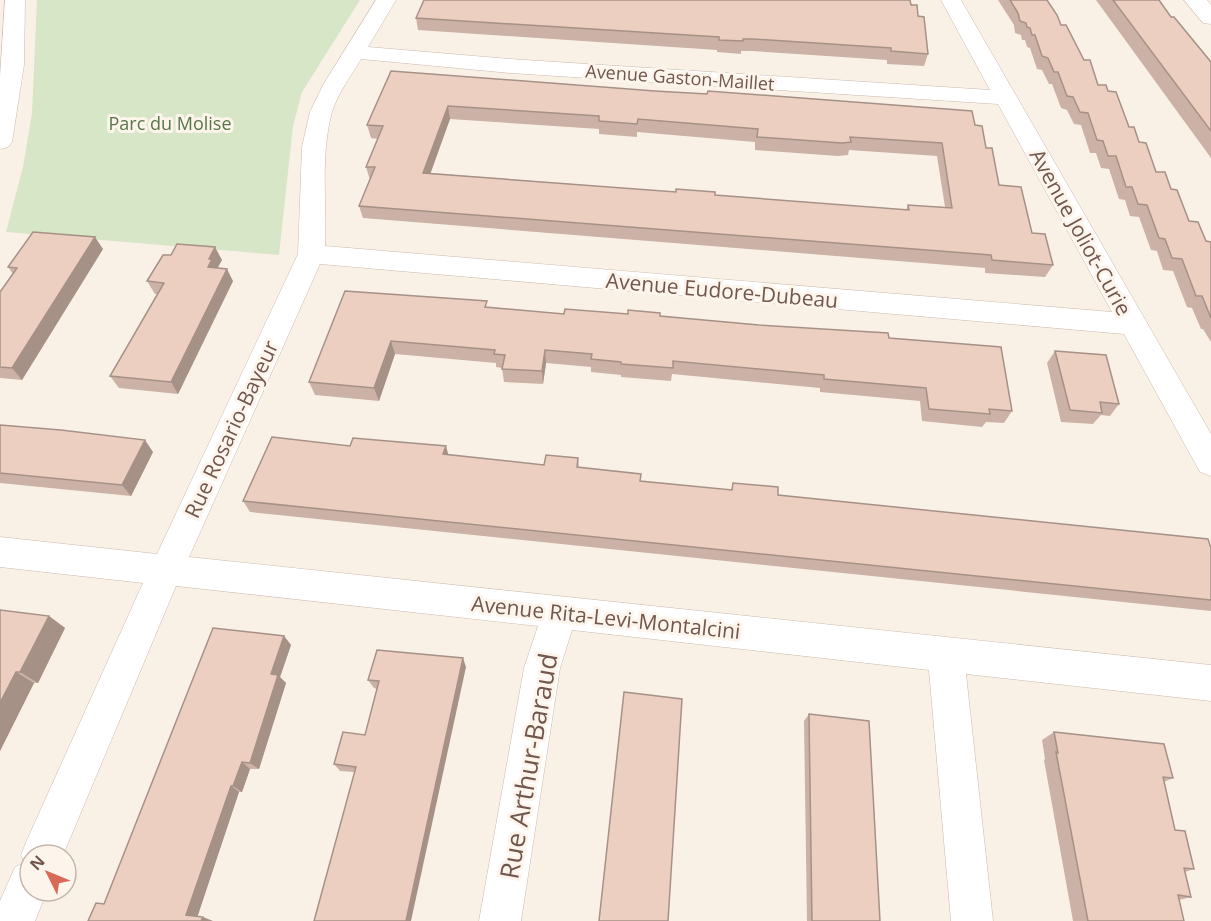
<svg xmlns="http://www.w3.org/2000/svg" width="1211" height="921" font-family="'Open Sans',sans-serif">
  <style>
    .green { fill: #d6e6c6 }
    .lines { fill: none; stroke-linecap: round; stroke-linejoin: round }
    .minor-casing { stroke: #cbb8ae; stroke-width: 1 }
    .tertiary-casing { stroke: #cbb8ae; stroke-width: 1 }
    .minor { fill: #fff; fill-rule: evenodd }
    .tertiary { fill: #fff; fill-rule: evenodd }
    .wall { fill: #ccb2a6; fill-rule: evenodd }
    .shaded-wall { fill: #a69187 }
    .building { fill: #edcfc1; stroke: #a69187; stroke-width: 1.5; fill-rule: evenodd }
    .labels { text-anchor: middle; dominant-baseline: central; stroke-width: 6; stroke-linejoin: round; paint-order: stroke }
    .far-street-label { font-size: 18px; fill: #71574d; stroke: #fdf5ec }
    .far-park-label { font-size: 18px; fill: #587647; stroke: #fdf5ec }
    .street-label { font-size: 21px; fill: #71574d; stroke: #fdf5ec }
    .near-street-label { font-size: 26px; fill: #71574d; stroke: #fdf5ec }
  </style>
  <rect width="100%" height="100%" fill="#faf1e6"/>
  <path class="green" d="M37,0H360L302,92L293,126L279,255L6,232L23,167L32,113Z"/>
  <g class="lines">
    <defs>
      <g id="minor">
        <path d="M5,0H25L24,65L12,142L8,147L0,149V77Z"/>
        <path d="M376,0H396L368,47L510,59L990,90L941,0H961L1211,434V476L1200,472L1124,334L320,264L189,557L1211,665V701L966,674L993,921H951L929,670L572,630L560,668L521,921H479L524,668L538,626L176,586L63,855H30V891H47L35,921H0V901L15,867L25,863L21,855L27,840L143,583L0,567V537L157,554L298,254L302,147L310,112L323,85ZM361,59L510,73L998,104L1112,312L325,246C327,202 320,156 332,112C338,93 351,76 361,59Z"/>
      </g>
      <path id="tertiary" d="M1184,0H1207L1211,5V24L1203,23Z"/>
    </defs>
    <use href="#minor" class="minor-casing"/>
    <use href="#tertiary" class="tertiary-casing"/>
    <use href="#minor" class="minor"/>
    <use href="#tertiary" class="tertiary"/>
  </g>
  <g class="wall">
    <path d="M998,0H1047L1061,25L1098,85L1108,91L1156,172L1171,189L1189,221L1206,241L1211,242V342L1203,329H1201L1192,308L1187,307L1173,271L1163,270L1157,251L1151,250L1139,217L1130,216L1125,200L1119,199L1109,169L1101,168L1096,153H1090L1081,125L1074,124L1067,110L1061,108L1052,84H1049L1042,70L1037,69L1030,48L1027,47L1025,40H1022L1021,35L1015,33L1014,25Z"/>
    <path d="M1096,0H1159L1171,17L1211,62V158Z"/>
    <path d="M911,5L918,16L928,54L924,66L887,64V60L752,51H741V54L717,52V50L418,30L416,18Z"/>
    <path d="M391,71L975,125L986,148L999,185L1053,265L1045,277L985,273V268L363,218L359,206L370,180L366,167L378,139L371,138L367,125ZM450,119L599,129V134L637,137V132L755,142V150L838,156L848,155L849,150L937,156L945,207L908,205L906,210L430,173Z"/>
    <path d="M103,249L22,380L0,378V292L13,274L8,267Z"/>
    <path d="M222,260L217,268L233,281L178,394L119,388L110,376L158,294H155L147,281Z"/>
    <path d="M345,291L488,307L564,314H628L660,316L889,338L1012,411L1004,423L986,422L982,427L922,421L920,401L820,392V388L672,374L671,381L621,377V375L591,372V367L546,363L543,384L504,382L502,368L496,367V363L395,354L379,401L315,395L309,382Z"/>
    <path d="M1055,351L1119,404L1110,416L1101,415L1093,424L1061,422L1047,363Z"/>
    <path d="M0,425L153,452L131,496L0,483Z"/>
    <path d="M350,446L544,465L578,458L579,468L641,481L731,490L733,483L778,495L1211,548V611L250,512L243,501Z"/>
    <path d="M0,610L49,616L65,628L38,683H34L0,751Z"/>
    <path d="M284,636L291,645L280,677L286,683L259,769H250L242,792H239L197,917L213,921L104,904Z"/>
    <path d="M466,667L354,772L340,771L334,764L365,735L377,689L374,688L368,680Z"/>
    <path d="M809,714L880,921H807L804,721Z"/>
    <path d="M1054,732L1173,778L1164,782L1175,830L1194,869L1185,872L1191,897L1179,900L1184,921H1073L1044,760L1045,759L1042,740Z"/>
  </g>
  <g class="shaded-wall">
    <path d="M448,106L450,119L426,186L423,173Z"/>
    <path d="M95,237L103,249L22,380L12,368Z"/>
    <path d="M215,247L222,260L217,269L208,267L209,259Z"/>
    <path d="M227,269L233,281L178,394L171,382Z"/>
    <path d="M391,341L395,354L379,401L374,388Z"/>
    <path d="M545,350L546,363L543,384L542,371Z"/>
    <path d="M145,440L153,452L131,496L122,485Z"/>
    <path d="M446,446L449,457L443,454Z"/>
    <path d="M49,616L65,628L38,683L20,672Z"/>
    <path d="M284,636L291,645L280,677L286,683L259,769L250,763L271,674Z"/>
    <path d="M463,658L466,667L411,921H406Z"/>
    <path d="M16,672L34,683L0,751V703Z"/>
    <path d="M242,762L250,769L242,792L233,786Z"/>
    <path d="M231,786L239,792L197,918L186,915Z"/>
    <path d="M203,917L213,921H201Z"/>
  </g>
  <g class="building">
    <path d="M424,0H910L911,5H917L918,16L924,17L928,54L891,51V48L753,39H743V41L719,40V37L416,18Z"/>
    <path d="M1010,0H1047L1057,15L1061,25H1066L1084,60H1090L1098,85H1106L1108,91L1116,92L1129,127H1134L1139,142L1146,143L1156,172H1165L1171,189L1177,190L1189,221L1198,222L1206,241L1211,242V318L1202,296H1196L1182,259L1172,258L1165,239L1159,238L1147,205L1138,204L1132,187H1126L1116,156H1108L1103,141L1097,140L1088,113L1080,112L1073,97L1067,96L1058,72H1054L1048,58L1042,56L1035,35H1032L1030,28L1027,27L1026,23L1020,21L1018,13Z"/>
    <path d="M1113,0H1159L1171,17H1174L1211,62V131Z"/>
    <path d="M391,71L655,91L707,94L708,91L972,111L975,125L982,126L986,148H992L999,185L1021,187L1032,233L1045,234L1053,265L992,260L991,255L359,206L375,167H366L383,126L367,125ZM448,106L599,116V121L637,124L638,119L758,129L757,137L842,143L851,142L850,137L942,143L952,208L908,205L909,210L715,195V192L676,189V192L423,173Z"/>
    <path d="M33,232L95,237L12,368L0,367V292L17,268L8,267Z"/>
    <path d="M177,244L215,247L209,259H212L208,267L227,269L171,382L110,376L164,283L147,281L163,255H171Z"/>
    <path d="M345,291L487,301L485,307L564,314L565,309L628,314V310L660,313V316L759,325L888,333L889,338L1001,347L1012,411L989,409L990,414L929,409L926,388L824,379V375L673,361V368L621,364V362L591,359L592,354L545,350L542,371L502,369L505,355L494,354L495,350L391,341L374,388L309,382Z"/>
    <path d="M1055,351L1106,355L1119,404L1100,402L1102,413L1070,410Z"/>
    <path d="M0,425L61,430L145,440L122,485L0,473Z"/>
    <path d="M272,437L350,446L353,438L446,446L443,454L544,465L546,455L578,458L577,467L641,474L640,481L732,490L733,483L778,487V495L1208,539L1211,548V600L243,501Z"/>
    <path d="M0,610L49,616L20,672H16L0,703Z"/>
    <path d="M213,628L284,636L271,674L278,675L250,763L242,762L233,786H231L186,915L203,917L201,921H88L96,903L104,904Z"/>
    <path d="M377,650L463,658L406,921H314L356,767L334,764L343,732L365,735L379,681L368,680Z"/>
    <path d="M624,692L682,699L668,921H599Z"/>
    <path d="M809,714L869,721L880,921H812Z"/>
    <path d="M1054,732L1164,744L1173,778L1163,777L1175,830L1185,831L1194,869L1184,868L1191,897L1178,895L1184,921H1088L1056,752L1058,753Z"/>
  </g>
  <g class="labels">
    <g class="far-street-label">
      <text transform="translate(680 77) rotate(4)">Avenue Gaston-Maillet</text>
    </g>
    <g class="far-park-label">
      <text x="170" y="123">Parc du Molise</text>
    </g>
    <g class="street-label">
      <text transform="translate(1081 232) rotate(61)">Avenue Joliot-Curie</text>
      <text transform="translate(722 290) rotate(5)">Avenue Eudore-Dubeau</text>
      <text transform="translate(231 429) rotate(-65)">Rue Rosario-Bayeur</text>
      <text transform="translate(606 617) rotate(6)">Avenue Rita-Levi-Montalcini</text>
    </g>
    <g class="near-street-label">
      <text transform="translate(528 766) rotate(-80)">Rue Arthur-Baraud</text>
    </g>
  </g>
  <g transform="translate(48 873) rotate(313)"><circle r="28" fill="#fdf5ec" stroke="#c5b6ac" stroke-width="1.5"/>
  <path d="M0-4.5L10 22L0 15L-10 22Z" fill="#d96a57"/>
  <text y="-9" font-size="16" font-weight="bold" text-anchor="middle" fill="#71574d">N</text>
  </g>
</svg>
